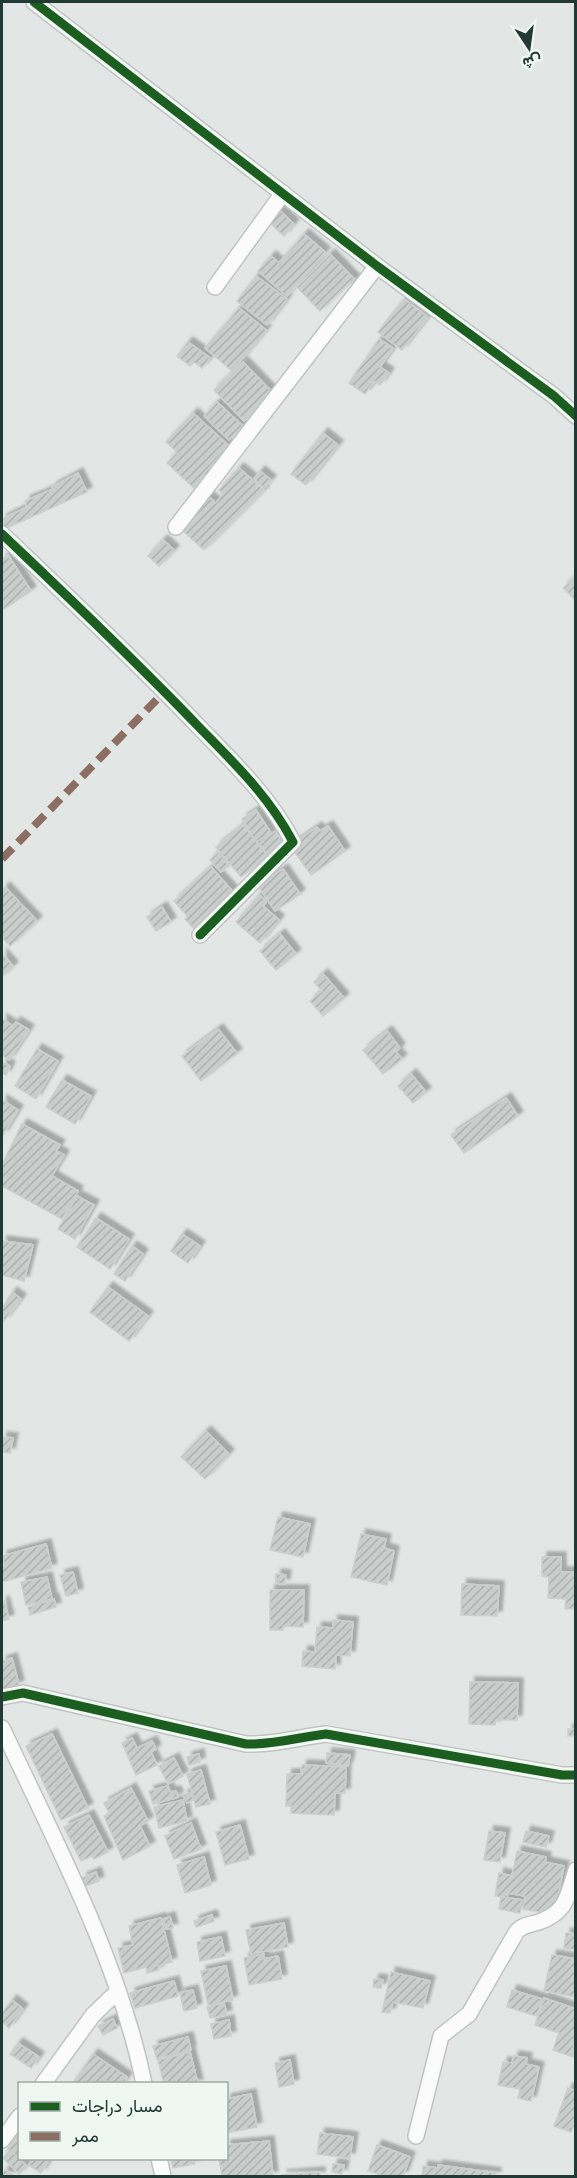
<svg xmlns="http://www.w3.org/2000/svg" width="577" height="2178" font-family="'Varela Round',Vazirmatn,sans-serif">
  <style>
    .building { fill: url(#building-hatch); stroke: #cbd0ce; stroke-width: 1.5; filter: url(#shadow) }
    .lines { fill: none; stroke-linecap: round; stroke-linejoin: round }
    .minor-casing { stroke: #bfc4c2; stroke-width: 18 }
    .minor { stroke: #fbfbfb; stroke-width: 15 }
    .quiet { stroke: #8d6e63; stroke-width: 8; stroke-dasharray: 15 8; stroke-linecap: butt }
    .cycleway-casing { stroke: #eff7f3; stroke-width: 13 }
    .cycleway { stroke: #1b5e20; stroke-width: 9 }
  </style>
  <defs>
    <pattern id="building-hatch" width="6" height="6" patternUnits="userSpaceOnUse" patternTransform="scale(1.5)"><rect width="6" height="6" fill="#c9cecc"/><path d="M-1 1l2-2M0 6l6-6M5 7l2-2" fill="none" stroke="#acb2b0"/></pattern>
    <filter id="shadow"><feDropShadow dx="5" dy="-5" stdDeviation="1.5" flood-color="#0004"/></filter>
  </defs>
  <rect width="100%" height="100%" fill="#e2e7e5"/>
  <g class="building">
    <path d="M279,210L294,224L284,236L269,222Z"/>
    <path d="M304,234L325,252L287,296L258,271L271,256L279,263Z"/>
    <path d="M330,254L358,283L355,286L350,282L320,311L297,287Z"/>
    <path d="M256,276L287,299L267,325L237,301Z"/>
    <path d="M404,299L428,317L402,350L378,332Z"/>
    <path d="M239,308L266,330L232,371L205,348Z"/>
    <path d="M379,339L393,348L380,367L389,373L380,385L374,381L365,394L349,383Z"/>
    <path d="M188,342L210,358L202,368L194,362L190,366L177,356Z"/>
    <path d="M243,362L273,393L244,421L214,390Z"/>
    <path d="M217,402L243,426L229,440L204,416Z"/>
    <path d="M193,413L229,446L204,473L207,476L195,489L167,463L177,452L166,442Z"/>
    <path d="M323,433L338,445L306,485L291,474Z"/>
    <path d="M239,468L264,490L204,550L183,531L195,518L191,514L208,496L216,503L223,494L219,490Z"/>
    <path d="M260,471L271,480L264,488L254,479Z"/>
    <path d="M78,473L87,492L2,530V519L27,507L25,501L53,489L52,487Z"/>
    <path d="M163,540L174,550L159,566L148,556Z"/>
    <path d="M8,555L31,591L2,610V559Z"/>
    <path d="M576,577V601L563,588Z"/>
    <path d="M256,810L271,833L256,842L242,819Z"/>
    <path d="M243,825L268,856L241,877L216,847Z"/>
    <path d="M328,826L345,851L311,875L290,846L317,827L320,831Z"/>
    <path d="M275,831L283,842L267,854L259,844Z"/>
    <path d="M218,852L229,865L221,872L210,860Z"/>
    <path d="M211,867L236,895L196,931L185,919L188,917L174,901Z"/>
    <path d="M283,869L300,894L275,911L258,886Z"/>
    <path d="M5,887L37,921L10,946L2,937V890Z"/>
    <path d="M259,895L267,901L263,906L279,920L260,943L236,922Z"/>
    <path d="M162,907L171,922L156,931L147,917Z"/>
    <path d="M280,934L296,954L276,970L260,951Z"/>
    <path d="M2,954L13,966L2,977Z"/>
    <path d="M323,974L344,998L323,1016L310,1001L322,991L314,982Z"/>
    <path d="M2,1019L13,1026L16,1022L29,1030L9,1060L2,1055Z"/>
    <path d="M218,1029L237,1053L201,1081L182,1056Z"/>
    <path d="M387,1031L400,1048L396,1052L402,1059L383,1074L363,1050Z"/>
    <path d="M37,1049L58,1061L36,1099L15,1086Z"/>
    <path d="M2,1062L10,1066L6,1075L2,1072Z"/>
    <path d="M411,1074L426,1092L413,1103L398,1086Z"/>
    <path d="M62,1080L91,1096L75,1124L46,1107Z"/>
    <path d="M506,1098L518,1116L464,1153L451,1135Z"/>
    <path d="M2,1100L18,1110L3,1135L2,1134Z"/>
    <path d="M22,1124L60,1145L56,1151L64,1155L52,1176L78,1191L62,1219L2,1186V1165Z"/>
    <path d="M77,1196L94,1205L75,1239L58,1229Z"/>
    <path d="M96,1218L129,1239L110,1269L77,1247Z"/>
    <path d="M182,1234L200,1246L188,1263L171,1251Z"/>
    <path d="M2,1241L33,1245L24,1281L2,1275Z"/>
    <path d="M132,1246L143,1254L125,1281L114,1274Z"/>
    <path d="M108,1287L148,1316L129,1341L90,1312Z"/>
    <path d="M12,1292L21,1299L4,1321L2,1309Z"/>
    <path d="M206,1431L229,1454L205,1479L181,1457Z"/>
    <path d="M2,1437L13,1438L10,1453L2,1452Z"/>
    <path d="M278,1517L310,1524L303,1557L270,1550Z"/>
    <path d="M361,1534L386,1539L384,1548L394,1551L387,1585L351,1577Z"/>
    <path d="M46,1544L52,1568L2,1582V1567L5,1566L2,1556Z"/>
    <path d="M542,1557H561V1572H576V1609H565L566,1599L548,1598L549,1577L542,1576Z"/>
    <path d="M73,1572L78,1593L66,1596L60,1575Z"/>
    <path d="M276,1574L286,1575L285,1584L276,1583Z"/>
    <path d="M47,1577L52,1599L26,1605L21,1582Z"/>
    <path d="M462,1584L499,1586L497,1616L461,1615Z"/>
    <path d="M270,1590H304L303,1627L283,1626V1630H270Z"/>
    <path d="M54,1599L56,1607L30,1615L28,1607Z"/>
    <path d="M4,1601L9,1619L2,1621V1602Z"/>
    <path d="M333,1620L353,1622L350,1656L336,1655L335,1669L302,1666L303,1651L315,1652L317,1627L333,1628Z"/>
    <path d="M12,1658L19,1685L2,1690V1661Z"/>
    <path d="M470,1682L518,1683L517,1720H496L495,1725L469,1724Z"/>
    <rect x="568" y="1729" width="8" height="7"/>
    <path d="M52,1734L88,1808L61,1820L26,1746Z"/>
    <path d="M132,1738L137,1748L152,1741L156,1749L151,1752L157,1765L136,1775L122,1743Z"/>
    <path d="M327,1753L350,1755L348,1766L326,1763Z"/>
    <path d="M199,1754L200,1762L189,1765L187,1757Z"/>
    <path d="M174,1758L183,1776L168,1784L159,1766Z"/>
    <path d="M302,1765L346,1767L345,1793H335L334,1815L291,1813V1806H286L287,1774H301Z"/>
    <path d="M201,1770L210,1804L196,1807L187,1774Z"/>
    <path d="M168,1786L170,1792L176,1791L178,1797L153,1804L149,1791Z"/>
    <path d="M131,1788L148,1821L140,1826L150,1846L123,1860L104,1816L109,1813L104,1803Z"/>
    <path d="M190,1793L194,1800L187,1803L183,1795Z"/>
    <path d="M183,1800L187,1821L159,1828L154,1807Z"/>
    <path d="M89,1815L108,1852L94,1859L92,1856L81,1861L64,1827Z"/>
    <path d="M191,1823L201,1849L174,1859L165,1836Z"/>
    <path d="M240,1825L249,1859L225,1865L216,1832Z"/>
    <path d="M489,1831L505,1833L500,1862L484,1860Z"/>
    <path d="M526,1831L549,1836L546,1847L523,1842Z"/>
    <path d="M517,1851L546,1857L545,1862L564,1866L554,1915L523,1909L525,1896L508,1893L507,1898L495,1896L499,1873L512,1876Z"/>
    <path d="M204,1857L211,1885L185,1893L177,1865Z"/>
    <path d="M96,1872L99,1881L85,1886L82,1878Z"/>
    <path d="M501,1897L522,1900L520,1913L499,1909Z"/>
    <path d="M212,1915L214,1921L196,1927L194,1921Z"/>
    <path d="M170,1917L173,1928L166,1929L163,1919Z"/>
    <path d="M161,1918L172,1962L158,1966L159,1970L147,1973L146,1967L124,1973L118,1948L133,1945L129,1926Z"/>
    <path d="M284,1923L288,1947L251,1954L246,1930Z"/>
    <path d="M566,1933L576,1934V1950L564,1948Z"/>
    <path d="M221,1937L225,1956L200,1961L197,1942Z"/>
    <path d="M264,1954V1959L278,1956L282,1979L249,1985L244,1958Z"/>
    <path d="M552,1955L576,1959V1997L544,1991Z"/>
    <path d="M226,1966L233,2000L208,2005L201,1971Z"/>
    <path d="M391,1972L430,1981L423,2008L393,2002L390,2013L382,2012Z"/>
    <path d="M374,1979L383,1980L381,1988L373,1987Z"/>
    <path d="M174,1981L178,1996L135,2008L130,1993Z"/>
    <path d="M193,1990L197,2008L184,2011L180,1993Z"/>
    <path d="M512,1990L542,1999L537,2016L507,2007Z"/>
    <path d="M544,1998L576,2009L573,2057L553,2050L559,2033L535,2025Z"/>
    <path d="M12,2000L23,2009L9,2028L2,2022V2013Z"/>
    <path d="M224,2003L227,2015L210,2018L207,2007Z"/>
    <path d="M113,2019L117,2028L103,2035L98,2026Z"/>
    <path d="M229,2020L231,2036L214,2039L211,2024Z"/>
    <path d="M188,2037L191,2050L157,2059L153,2046Z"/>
    <path d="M18,2043L39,2057L31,2068L10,2054Z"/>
    <path d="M190,2052L198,2084H164L158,2060Z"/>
    <path d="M93,2054L127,2077L123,2084H109L105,2080L102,2084H72Z"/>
    <path d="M514,2056L527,2058L526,2064L539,2067L531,2101L518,2098L520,2089L498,2085L503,2062L512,2063Z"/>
    <path d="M290,2060L294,2084L279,2087L275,2063Z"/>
    <path d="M568,2088L576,2091V2120L571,2132L554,2126Z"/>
    <path d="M251,2094L257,2127L226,2133V2099Z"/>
    <path d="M20,2131V2158L7,2150Z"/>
    <path d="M320,2133L353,2137L350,2158L317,2154Z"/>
    <path d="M269,2141L273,2176H222L219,2158H226V2145Z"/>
    <path d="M377,2145L410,2157L403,2176H384L368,2171Z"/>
    <path d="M10,2150L27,2166L19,2174L3,2158Z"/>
    <path d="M33,2158H50L41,2173L29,2165Z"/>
    <path d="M171,2158H193L195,2164L173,2168Z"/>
    <path d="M333,2164L344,2165L342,2174L332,2172Z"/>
    <path d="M438,2165L496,2173V2176H422L423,2166L438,2168Z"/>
    <path d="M5,2170L15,2176H2Z"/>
    <path d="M320,2172V2176H282V2175Z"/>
  </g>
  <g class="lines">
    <defs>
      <g id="minor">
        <path d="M34,2L377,266L554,396L576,416"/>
        <path d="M215,287L283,193"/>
        <path d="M176,527L377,266"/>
        <path d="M2,534C68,597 134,659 198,726C233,762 269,796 293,842L200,935"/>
        <path d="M2,1697L23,1693L246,1744C274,1745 299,1737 326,1734L562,1775H576"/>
        <path d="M2,1728C54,1839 120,1963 144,2084"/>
        <path d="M43,2084L93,2015L117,1992"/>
        <path d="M416,2136L441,2036L469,2014L517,1931C524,1924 530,1925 539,1922C567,1912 567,1897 576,1870"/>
        <path d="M2,2140L20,2116"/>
        <path d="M159,2158L163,2176"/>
      </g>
    </defs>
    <use href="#minor" class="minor-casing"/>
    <use href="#minor" class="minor"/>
    <path class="quiet" d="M2,859L165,691"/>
    <defs>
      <g id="cycleway">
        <path d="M34,2L377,266L554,396L576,416"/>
        <path d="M2,534C68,597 134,659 198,726C233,762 269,796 293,842L200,935"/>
        <path d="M2,1697L23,1693L246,1744C274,1745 299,1737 326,1734L562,1775H576"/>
      </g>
    </defs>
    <use href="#cycleway" class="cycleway-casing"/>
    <use href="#cycleway" class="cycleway"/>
  </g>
  <rect width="577" height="2178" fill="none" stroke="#213a33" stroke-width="6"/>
  <rect x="18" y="2082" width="210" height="78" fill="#eff7f3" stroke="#9daba6" stroke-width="1.5"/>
  <rect x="30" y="2102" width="30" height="9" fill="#1b5e20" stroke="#9daba6" stroke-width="1.5"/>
  <text x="72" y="2112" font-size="18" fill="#213a33">مسار دراجات</text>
  <rect x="30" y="2132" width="30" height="9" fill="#8d6e63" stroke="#9daba6" stroke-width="1.5"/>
  <text x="72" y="2142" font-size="18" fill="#213a33">ممر</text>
  <g transform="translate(529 48) rotate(167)" stroke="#eff7f3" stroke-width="4.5" paint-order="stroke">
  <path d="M0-4.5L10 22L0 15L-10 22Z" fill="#213a33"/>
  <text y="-9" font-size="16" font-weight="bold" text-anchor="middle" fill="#213a33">ش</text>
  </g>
</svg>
